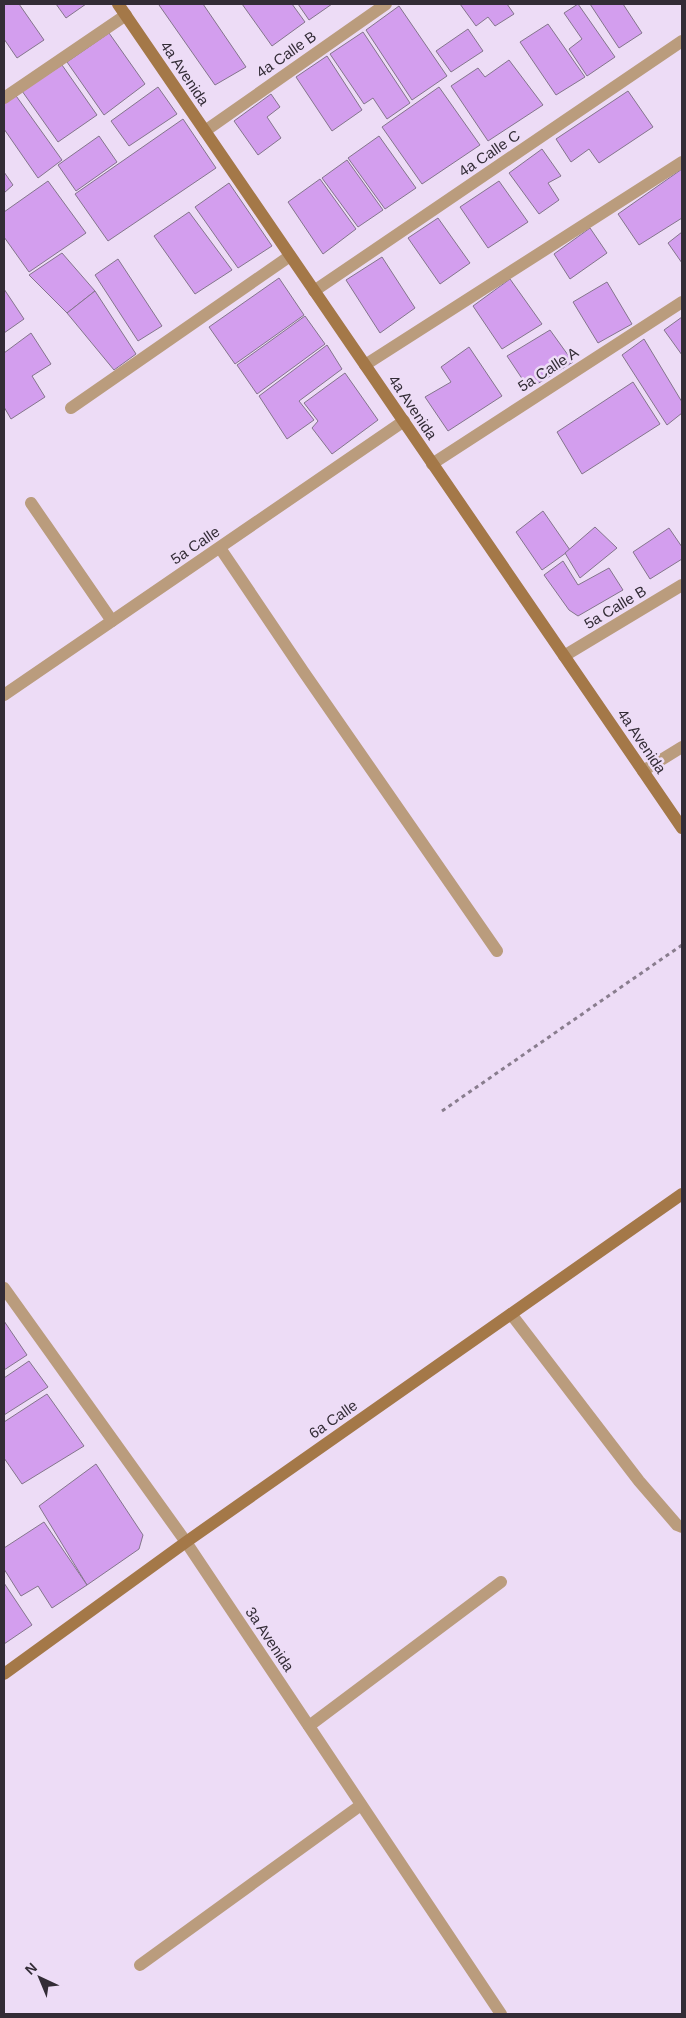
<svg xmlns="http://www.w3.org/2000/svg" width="686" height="2018" font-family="Helvetica,sans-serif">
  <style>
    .building { fill: #d39eee; stroke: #84758c }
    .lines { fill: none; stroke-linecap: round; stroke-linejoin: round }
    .path { stroke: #897d8e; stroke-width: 3; stroke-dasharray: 4 4; stroke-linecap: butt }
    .lane { stroke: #ba9c7d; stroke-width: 12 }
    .street { stroke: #ba9c7d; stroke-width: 12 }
    .secondary { stroke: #a47848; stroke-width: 12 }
    .labels { text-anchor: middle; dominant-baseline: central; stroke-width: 5; stroke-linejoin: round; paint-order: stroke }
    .street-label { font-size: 15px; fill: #332c36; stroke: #eddcf6 }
  </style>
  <rect width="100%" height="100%" fill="#eddcf6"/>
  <g class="building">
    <path d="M4,4H19L44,40L17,58L4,39Z"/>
    <path d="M56,4H86L66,18Z"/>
    <path d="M161,4H203L246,67L215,85L159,5Z"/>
    <path d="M242,4H292L305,22L272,46Z"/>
    <path d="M298,4H332L309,20Z"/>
    <path d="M460,4H507L514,14L495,26L488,17L476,26Z"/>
    <path d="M578,4L615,57L587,76L569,49L582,39L564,13Z"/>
    <path d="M590,4H623L642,33L619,48Z"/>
    <path d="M399,6L447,76L412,100L366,30Z"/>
    <path d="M548,24L585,77L556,95L520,42Z"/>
    <path d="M468,29L483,51L451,72L436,51Z"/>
    <path d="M363,32L410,103L387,119L373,98L364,104L330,54Z"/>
    <path d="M109,33L145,84L104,115L67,62Z"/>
    <path d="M327,56L362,110L332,131L296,77Z"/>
    <path d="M509,60L543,105L488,141L451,86L478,68L485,77Z"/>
    <path d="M62,65L97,115L58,142L22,91Z"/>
    <path d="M158,87L177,114L129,146L111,121Z"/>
    <path d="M439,87L480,145L422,184L382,127Z"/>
    <path d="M628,91L653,127L599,163L589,149L571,162L556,139Z"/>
    <path d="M14,93L62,160L38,178L4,129V100Z"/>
    <path d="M271,94L280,107L267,117L281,138L258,155L234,121Z"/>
    <path d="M183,119L216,168L108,241L75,194Z"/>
    <path d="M99,136L117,162L76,191L58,165Z"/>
    <path d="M379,136L416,188L385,209L348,158Z"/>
    <path d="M542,149L561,176L548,183L559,200L539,214L509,173Z"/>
    <path d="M347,160L383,210L358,227L322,178Z"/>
    <path d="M682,169V218L639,245L618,214Z"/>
    <path d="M4,172L13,185L4,193Z"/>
    <path d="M320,179L356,229L323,254L288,202Z"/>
    <path d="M48,181L86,233L29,272L4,237V212Z"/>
    <path d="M499,181L528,222L488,248L460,207Z"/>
    <path d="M229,183L272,246L238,268L195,207Z"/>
    <path d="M189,212L232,270L195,294L154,236Z"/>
    <path d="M438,218L470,263L440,284L408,238Z"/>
    <path d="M590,228L607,253L570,279L554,254Z"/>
    <path d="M682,232V263L668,243Z"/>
    <path d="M62,253L95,291L67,313L29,275Z"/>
    <path d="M382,257L415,308L380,333L346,280Z"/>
    <path d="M118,259L162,326L138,341L95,275Z"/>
    <path d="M279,278L304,315L235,364L209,327Z"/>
    <path d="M510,279L542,324L502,349L473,306Z"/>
    <path d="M607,282L632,324L598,343L573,302Z"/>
    <path d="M4,289L24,319L4,333Z"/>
    <path d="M95,291L136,354L114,370L67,313Z"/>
    <path d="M305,316L325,344L257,394L237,365Z"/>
    <path d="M682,317V355L664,330Z"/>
    <path d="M550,330L573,362L529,389L507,356Z"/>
    <path d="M31,333L51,364L32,376L45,397L11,419L4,407V353Z"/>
    <path d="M644,339L682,402V413L667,425L622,355Z"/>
    <path d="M327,345L342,369L299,401L314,420L287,439L259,396Z"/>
    <path d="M469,347L502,396L448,431L425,397L451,382L441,367Z"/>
    <path d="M345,373L378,420L332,454L312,428L318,421L304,403Z"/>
    <path d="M633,382L660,424L582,474L557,432Z"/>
    <path d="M543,511L570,550L542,570L516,532Z"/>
    <path d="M595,527L617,548L580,578L565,553Z"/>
    <path d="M669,528L682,547V559L650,579L633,552Z"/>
    <path d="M563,561L578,585L609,568L623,590L578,616L569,610L544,575Z"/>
    <path d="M4,1321L27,1355L4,1370Z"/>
    <path d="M29,1361L48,1387L4,1415V1378Z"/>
    <path d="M47,1394L84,1446L22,1484L4,1458V1422Z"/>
    <path d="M96,1464L143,1535L139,1549L87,1585L39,1506Z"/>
    <path d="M44,1522L87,1585L52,1608L38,1586L21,1596L4,1569V1548Z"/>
    <path d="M4,1583L32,1625L4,1644Z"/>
  </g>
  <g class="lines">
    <path class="path" d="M442,1111L682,945"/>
    <path class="lane" d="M309,1726L501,1582"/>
    <g class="street">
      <path d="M4,98L126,15"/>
      <path d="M205,131L386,4"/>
      <path d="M314,291L682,41"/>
      <path d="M365,365L682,162"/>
      <path d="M71,408L290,256"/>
      <path d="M432,464L682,302"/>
      <path d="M31,503L112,621"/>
      <path d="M220,548L303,671L497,951"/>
      <path d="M564,656L682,585"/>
      <path d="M4,695L404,421"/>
      <path d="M643,771L682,747"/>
      <path d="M4,1288L186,1542L501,2014"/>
      <path d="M511,1314L639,1481L677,1525L682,1527"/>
      <path d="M140,1965L361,1805"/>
    </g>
    <g class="secondary">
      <path d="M118,4L682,828"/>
      <path d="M4,1674L186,1542L682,1194"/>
    </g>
  </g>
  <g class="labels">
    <g class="street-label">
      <text transform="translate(286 54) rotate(-35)">4a Calle B</text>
      <text transform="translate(185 73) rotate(56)">4a Avenida</text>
      <text transform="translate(489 153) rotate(-34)">4a Calle C</text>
      <text transform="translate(548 369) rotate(-33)">5a Calle A</text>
      <text transform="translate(413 407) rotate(56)">4a Avenida</text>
      <text transform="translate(195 545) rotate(-34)">5a Calle</text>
      <text transform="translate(615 607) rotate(-31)">5a Calle B</text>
      <text transform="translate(642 741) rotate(56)">4a Avenida</text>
      <text transform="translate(333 1419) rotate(-35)">6a Calle</text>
      <text transform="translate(270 1639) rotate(56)">3a Avenida</text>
    </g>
  </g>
  <rect width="686" height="2018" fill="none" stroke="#332c36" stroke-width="10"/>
  <g transform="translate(40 1978) rotate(316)" stroke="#eddcf6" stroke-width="4" paint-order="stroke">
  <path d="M0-4L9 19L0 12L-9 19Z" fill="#332c36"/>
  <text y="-8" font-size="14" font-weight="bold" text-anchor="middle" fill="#332c36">N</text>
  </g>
</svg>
